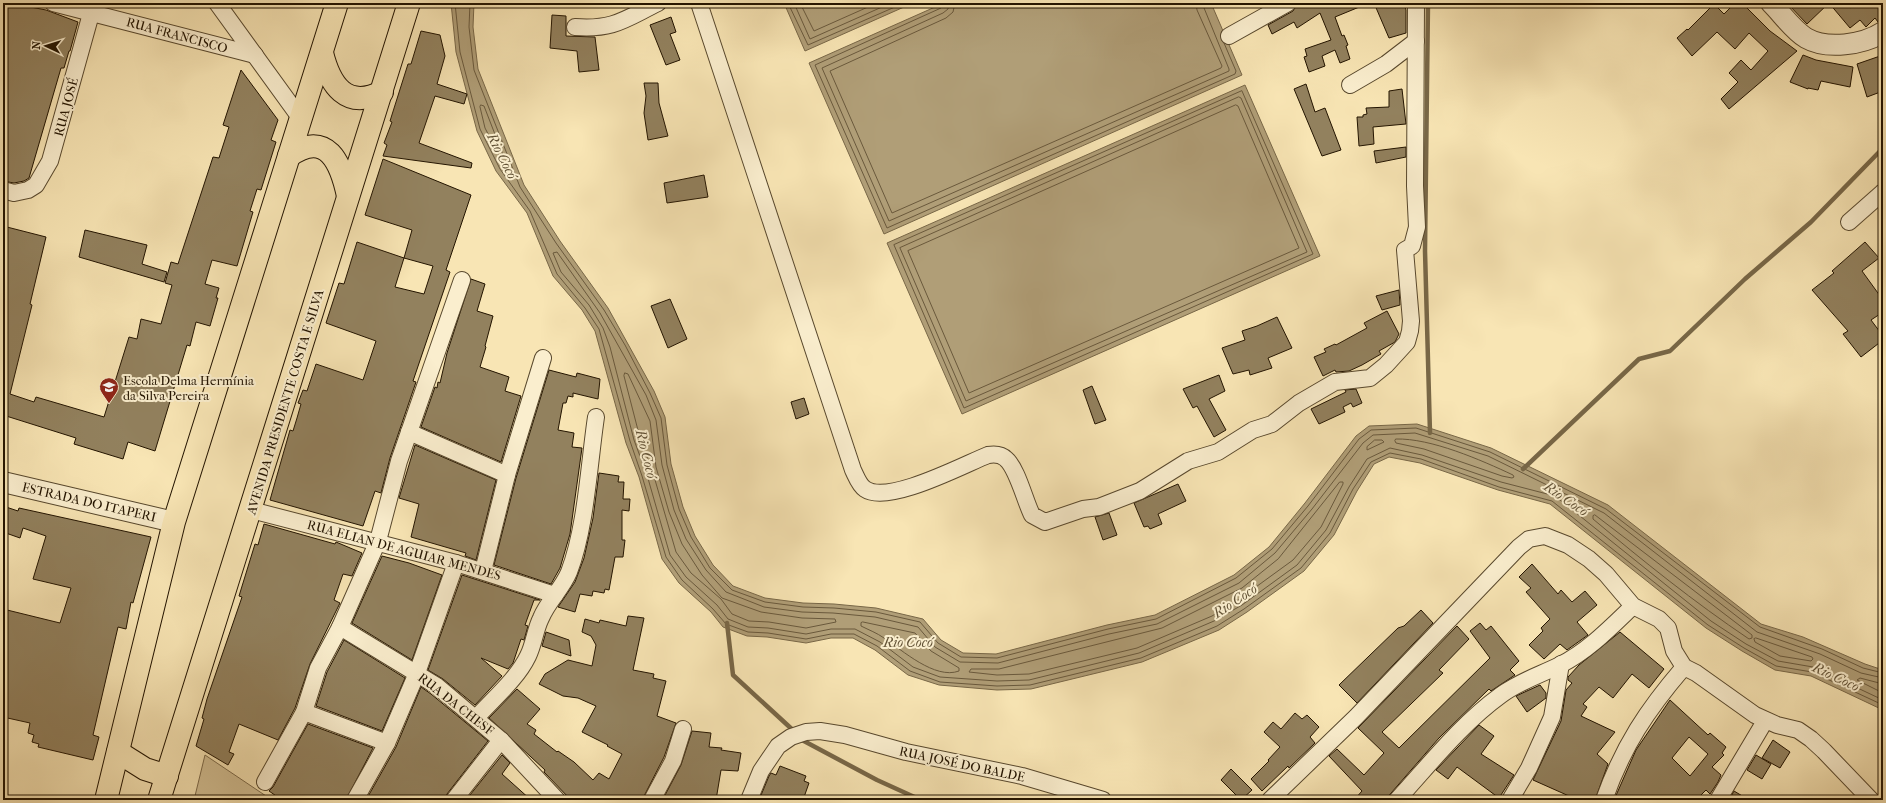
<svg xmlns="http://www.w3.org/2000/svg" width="1886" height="803" font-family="'IM FELL French Canon',serif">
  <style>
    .green { fill: #d4c195; stroke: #7c6a4a }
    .water { fill: #b09e77; stroke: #786747 }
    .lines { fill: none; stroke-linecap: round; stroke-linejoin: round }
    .shore { stroke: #6a593c; stroke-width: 1 }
    .stream { stroke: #786747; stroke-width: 4.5 }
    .building { fill: #92815e; stroke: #231400; fill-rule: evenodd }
    .minor-casing { stroke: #58482d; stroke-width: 18 }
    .tertiary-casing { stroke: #58482d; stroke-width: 22 }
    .primary-casing { stroke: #231400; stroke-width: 24 }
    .minor { stroke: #faeece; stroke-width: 16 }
    .tertiary { stroke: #faeece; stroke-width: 20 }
    .primary { stroke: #f8e5b4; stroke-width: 22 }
    .labels { text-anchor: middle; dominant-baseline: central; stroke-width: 4; stroke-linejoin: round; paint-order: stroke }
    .street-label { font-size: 13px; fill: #231400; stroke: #faeece }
    .poi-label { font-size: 13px; fill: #231400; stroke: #faeece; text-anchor: start }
    .water-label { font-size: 14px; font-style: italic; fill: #625236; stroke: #faeece }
  </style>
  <rect width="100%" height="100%" fill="#f8e5b4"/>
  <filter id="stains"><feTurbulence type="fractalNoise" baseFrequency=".005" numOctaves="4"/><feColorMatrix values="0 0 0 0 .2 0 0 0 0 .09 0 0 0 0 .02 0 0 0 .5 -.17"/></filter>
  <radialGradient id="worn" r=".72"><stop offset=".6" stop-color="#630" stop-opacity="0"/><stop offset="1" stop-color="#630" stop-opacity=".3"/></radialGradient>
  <path class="green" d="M205,755L272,800H194Z"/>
  <g class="water">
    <path d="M451,3H474L473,27L478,69L524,185L560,241L608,308L654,391L665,417L671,464L683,507L695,536L713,565L733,586L765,598L803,603L834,604L876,608L923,619L941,640L963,653L996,654L1107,625L1155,615L1234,575L1269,547L1305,503L1356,436L1369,426L1417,424L1491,448L1608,505L1761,624L1803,637L1865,664L1883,670V710L1811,676L1775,670L1742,651L1706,628L1550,504L1498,490L1420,463L1389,457L1374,464L1357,491L1334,535L1304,571L1247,612L1219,630L1142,662L1031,689L997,690L939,685L908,675L875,650L853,638H831L806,643L767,637L747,636L723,627L711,612L679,583L662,559L639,477L626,443L595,331L582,310L553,276L527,213L496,171L477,131L456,52Z"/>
    <path d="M784,3H913L805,51Z"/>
    <path d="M944,3H1211L1242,75L884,234L809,63Z"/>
    <path d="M1245,85L1320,256L962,414L887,243Z"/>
  </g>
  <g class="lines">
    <g class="shore">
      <path d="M455,3L460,52L480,129L500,169L530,211L557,274L585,308L599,329L630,441L642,476L666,557L682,580L713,609L726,624L748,632L768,633L806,639L831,634H854L877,646L910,671L940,682L997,686L1030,685L1141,658L1217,626L1244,609L1301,568L1330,533L1353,489L1371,462L1390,453L1421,459L1499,487L1552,501L1708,625L1744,648L1776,666L1812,672L1883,705"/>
      <path d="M470,3L469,27L474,70L520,187L556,243L604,310L625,345L650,393L661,418L667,465L679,509L691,537L710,568L732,590L765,602L803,607L834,608L876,612L920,622L938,643L961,657L997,658L1108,629L1156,619L1236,578L1272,549L1308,506L1359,439L1371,430L1416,428L1490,452L1606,509L1760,627L1822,649L1863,668L1883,673"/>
      <path d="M788,3L808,45L904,3"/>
      <path d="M794,3L810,39L891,3"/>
      <path d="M800,3L814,31L877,3"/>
      <path d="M944,3L941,8L815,65L887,228L1235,74L1236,71L1224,43"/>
      <path d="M949,3L948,9L943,13L822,68L889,221L1229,71V69L1202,3"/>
      <path d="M955,3L953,12L946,18L830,71L892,213L1221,68L1222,66L1197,10L1196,3"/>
      <path d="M1242,91L1313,254L964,408L894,245Z"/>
      <path d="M1239,97L1241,98L1307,252L966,401L900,248Z"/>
      <path d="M481,105L484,106L503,155L502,158L500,157L485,128L480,107Z"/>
      <path d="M1236,105L1238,106L1299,248L969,393L908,251Z"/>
      <path d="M625,373L628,374L650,421L656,467L669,512L682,544L702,575L722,598L761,612L802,618L835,619L836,622L806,628L769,622L749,621L732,614L721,599L691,573L676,552L653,473L640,438L624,376Z"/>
      <path d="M1396,439C1431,438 1481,460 1513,475L1514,477L1512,478L1502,476L1424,449L1396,443L1395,441Z"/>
      <path d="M1375,440H1382L1384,442L1367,450V447Z"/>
      <path d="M1340,482H1343V484L1321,527L1293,560L1238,600L1212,616L1137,648L1029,674L997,675L969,672L971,669H999L1162,628L1242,588L1278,559Z"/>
      <path d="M1595,515L1752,635V638L1749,639C1694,602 1643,561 1593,519V516Z"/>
      <path d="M863,622L915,633L931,651L959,668V671C935,680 902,650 884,638C877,633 869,630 861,626V623Z"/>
      <path d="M1756,638L1812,657L1813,659L1811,661L1780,656L1755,642L1754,639Z"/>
      <path d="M1883,678L1861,673L1820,654L1757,632L1604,513L1488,456L1415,433L1373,435L1363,443L1312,509L1275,553L1239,583L1157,624L1109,634L998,663L960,662L935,647L918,627L875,617L833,613L802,612L764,607L726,592L706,570L686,539L674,510L662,465L656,420L646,395L600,313L557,252L553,253L561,272L589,305L603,328L610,347L634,440L647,475L670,555L686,577L717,605L728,619L748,627L768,628L806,634L831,629H855L880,642L913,667L940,677L997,681L1029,680L1139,653L1214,621L1242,605L1297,565L1326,530L1349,487L1367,459L1390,448L1422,455L1501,482L1555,496L1711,621L1746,644L1778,661L1813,667L1883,700"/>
      <path d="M1883,684L1860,678L1857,680L1883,693"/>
    </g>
    <g class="stream">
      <path d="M1428,3L1425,251L1430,433"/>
      <path d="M1523,469L1639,359L1670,351L1745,279L1811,222L1883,148"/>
      <path d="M727,623L733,675L795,732"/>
      <path d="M802,740L877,780L921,800"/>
    </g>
  </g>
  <g class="building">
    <path d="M10,3L46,10L78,22L70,51H69L64,68H61L29,178L24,181L14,183L3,181V4L9,6Z"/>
    <path d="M1297,3H1369L1335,17L1342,36L1344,35L1348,45L1346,46L1350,59L1340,63L1335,50L1322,56L1325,66L1309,72L1304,57L1307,56L1305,49L1331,40L1320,13L1297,28L1294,22L1272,34L1268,25L1293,11Z"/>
    <path d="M1374,3H1404L1406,10V33L1389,38Z"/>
    <path d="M1735,3H1742L1770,31L1797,51L1729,109L1721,99L1738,82L1729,73L1741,60L1751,70L1768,51L1749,33L1735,49L1717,32L1692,56L1677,38L1687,29L1688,30L1714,4L1724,14Z"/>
    <path d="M1787,3H1845L1850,8L1856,3H1883V21L1878,22L1875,18L1866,27L1860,20L1850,28L1829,3L1807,24Z"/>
    <path d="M552,15L566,16V36L595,37L599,70L579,72L577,51L550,48Z"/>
    <path d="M671,17L676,32L670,34L680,60L666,65L650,25Z"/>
    <path d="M421,31L440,35L445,56L437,84L467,94L464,104L435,96L419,143L472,163L471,168L383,156L387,145L384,143L392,122L390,121L408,64H411Z"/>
    <path d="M1803,55L1816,60L1853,67L1850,87L1821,81L1818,90L1808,88V89L1790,82Z"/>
    <path d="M1883,55V91L1867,97L1857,64Z"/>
    <path d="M241,70L278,120L271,140L276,142L261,190L257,189L250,211L253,212L237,266L212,260L205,284L219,288L216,298H218L210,326L196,322L190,346L187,345L155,451L128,442L123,459L74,444L76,438L3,415V226L46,237L30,304L32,305L10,394L34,402L36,397L104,417L129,337L137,339L141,319L161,324L172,285L165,283L171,262L178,264L213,157L219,158L229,127L223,125Z"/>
    <path d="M644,83H658L659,103L668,136L648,140L644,113L646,96Z"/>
    <path d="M1306,84L1315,112L1325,108L1341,150L1322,156L1294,89Z"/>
    <path d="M1402,89L1406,124L1373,127L1374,144L1359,146L1357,117H1363V115L1367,114L1366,108L1389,107V91Z"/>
    <path d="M1406,147V157L1376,163L1374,151Z"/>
    <path d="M383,159L471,195L446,270L450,272L413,381L416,382L390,458L381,493L375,491L363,526L270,500L290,430L293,431L297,418L301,404L298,403L303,390L307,391L316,364L363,380L376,341L326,323L339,283L344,284L357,242L404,258L412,230L365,215ZM404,258L433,266L424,294L395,287Z"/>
    <path d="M704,175L708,197L667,203L664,183Z"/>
    <path d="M85,230L147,245L142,264L167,272L164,282L79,257Z"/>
    <path d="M1865,242L1879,258L1862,271L1883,300V312L1871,320L1883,336V340L1861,357L1843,334L1848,331L1812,290L1834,273L1832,271Z"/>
    <path d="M471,279L485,284L477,311L493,316L485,346L486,347L480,367L509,377L505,391L521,396L501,462L421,427L435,387L437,388L438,382L440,383L447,353Z"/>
    <path d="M1399,290L1400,305L1382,310L1376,296Z"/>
    <path d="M670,299L687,339L668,348L651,306Z"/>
    <path d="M1387,311L1399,334L1395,342L1379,351L1381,354L1362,365L1349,371L1336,372L1335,370L1323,376L1314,357L1326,352L1324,349L1335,344L1336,345L1367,328L1364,323Z"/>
    <path d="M1277,317L1292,348L1268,358L1272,368L1250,375L1249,370L1233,374L1222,348L1245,340L1242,331L1257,326Z"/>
    <path d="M549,370L576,377L577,373L600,379L598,399L573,393V397L568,396L566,403H563L558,430L574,433L572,447L582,448L570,534L560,568L551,584L494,565L516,478Z"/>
    <path d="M1219,375L1225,391L1209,399L1226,430L1214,437L1197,406L1193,408L1183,389Z"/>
    <path d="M1092,386L1106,420L1095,424L1083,390Z"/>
    <path d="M1356,389L1362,403L1353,407L1351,403L1343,407L1345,412L1319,424L1311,409L1346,392L1345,390Z"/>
    <path d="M804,398L809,414L796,419L791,402Z"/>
    <path d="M415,445L496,480L476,560L465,556L466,553L411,537L419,504L399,498Z"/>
    <path d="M599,473L619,476L618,482H624L623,499H630L629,511L622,510V540H625L623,557H615L609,590L605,589L604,593L593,591L592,596L580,594L575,612L558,607L575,582L584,558L593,518Z"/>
    <path d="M1178,484L1186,501L1158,514L1162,524L1150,529L1148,526L1144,527L1134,503Z"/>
    <path d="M3,506L18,511L19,508L151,537L133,603L131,602L126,629L118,627L93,735L99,737L93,760L38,747L39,744L32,742L34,735L28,733L30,723L3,717V609L60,623L71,588L33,579L46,536L23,528L20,538L3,532Z"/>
    <path d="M1109,513L1117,535L1103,540L1095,517Z"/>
    <path d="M264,524L335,544L336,542L362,553L352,576L343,574L334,600L340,603L310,664L295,708L278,740L239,724L229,752L234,754L228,765L196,746L204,719L202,718L207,699L242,597L239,596L255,544L258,545Z"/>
    <path d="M382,556L409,563L442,575L412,660L352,623Z"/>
    <path d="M1532,564L1558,594L1561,590L1572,602L1585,591L1597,605L1577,622L1588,635L1567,650L1560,644L1544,659L1529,645L1543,631L1541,628L1550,619L1526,592L1531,588L1519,577Z"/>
    <path d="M462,575L540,600H534L525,625L528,626L524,640L521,639L513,663L508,669L481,658L502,676L475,705L443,679L428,670Z"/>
    <path d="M1421,610L1433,623L1357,703L1339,685L1398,628L1404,626Z"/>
    <path d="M628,616L644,618L633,670L654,674L653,678L666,681L657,716L676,723L664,757L642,800H571L544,772L545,770L489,718L517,689L540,709L527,724L536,730L534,734L557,752L558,751L574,762L593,780L599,773L609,779L622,754L607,746L608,745L582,732L596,706L578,698L563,696L539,684L545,674L568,660L592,666L596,645L591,636L582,632L585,619L599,623L600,620L626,626Z"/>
    <path d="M1480,623L1486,630L1491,626L1519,661L1510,670L1515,675L1491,691L1489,689L1439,738L1385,800H1354L1362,791L1329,756L1337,749L1364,775L1384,753L1358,728L1457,626L1469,639L1439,670L1443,673L1382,732L1399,748L1490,658L1470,631Z"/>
    <path d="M546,632L569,640L571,656L542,646Z"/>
    <path d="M1620,632L1664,669L1649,688L1632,674L1613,698L1599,687L1583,704L1587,707L1581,716L1615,732L1597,754L1608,764L1595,800H1578L1533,780L1561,721L1566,690L1572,683L1568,680V677L1579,665Z"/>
    <path d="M344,640L405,678L382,731L316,706L327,672Z"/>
    <path d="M1540,685L1546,693V698L1527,712L1516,696Z"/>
    <path d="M421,687L431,694L488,741L447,794L445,800H366L396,747Z"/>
    <path d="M1670,700L1708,735L1710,733L1726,747L1722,753L1724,755L1712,767L1721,775L1718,782L1710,794L1706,790L1696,800H1614L1636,750ZM1689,737L1708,754L1690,776L1672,758Z"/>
    <path d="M1295,713L1302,719L1307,715L1319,727L1310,737L1315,743L1289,768L1288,766L1262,791L1251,779L1269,761L1268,760L1280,747L1264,732L1273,722L1281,729Z"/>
    <path d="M308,724L373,748L346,800H282L269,791L273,787Z"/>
    <path d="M1479,725L1494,736L1481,754L1514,775L1499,798L1457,767L1448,779L1436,770Z"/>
    <path d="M692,731L711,733L709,747L722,748L721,750L741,753L738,771L721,770L716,800L663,799L681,765Z"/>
    <path d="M1773,740L1790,752L1780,768L1762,758Z"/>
    <path d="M502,755L510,763L502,774L531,800H466Z"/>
    <path d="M1756,755L1771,764L1762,779L1747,770Z"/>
    <path d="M780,766L806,776L804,781L809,783L803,800H759L769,776L771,773L776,775Z"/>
    <path d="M1231,769L1252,790L1241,800L1221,780Z"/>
    <path d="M1734,791L1749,800H1729Z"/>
  </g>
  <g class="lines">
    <defs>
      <g id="minor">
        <path d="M53,3L255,55"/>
        <path d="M217,3L301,119"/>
        <path d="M699,3L853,470C856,476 859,485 865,489C888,505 963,465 988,455C994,454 1001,454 1006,459C1017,468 1025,501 1032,515L1045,522L1083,509L1099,507L1140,491L1188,461L1218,452L1253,430L1272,424L1299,403L1335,382L1370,378L1386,365L1407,342L1410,331L1411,321L1405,250L1412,246L1417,227L1415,186L1416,3"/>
        <path d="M575,27C614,30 625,19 658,3"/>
        <path d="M1229,36L1288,3"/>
        <path d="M1350,85L1386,64L1416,41"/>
        <path d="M3,190L14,193L28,190L36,185L50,161L94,3"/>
        <path d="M1849,222L1883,192"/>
        <path d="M409,432L507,475"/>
        <path d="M251,510L456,563L555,595"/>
        <path d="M483,571L507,475L543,358"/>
        <path d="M340,627L437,686L501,740L557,800"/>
        <path d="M304,712L387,743"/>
        <path d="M476,718C493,699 517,679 528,656C534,644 535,630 541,618C548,601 562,589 569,572C586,528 589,464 596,417"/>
        <path d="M265,782L304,712L318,668L340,627L378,541L399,461L462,280"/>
        <path d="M355,800L387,743L417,673L456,563"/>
        <path d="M454,800L501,740"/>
        <path d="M652,800L673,761L683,729"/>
        <path d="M749,800L761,771L778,746L791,737L806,732L820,731L845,735L906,752L1022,776L1103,800"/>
        <path d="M1270,800L1356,717L1519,547L1529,539L1545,536L1568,545L1589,559L1606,574L1633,606L1659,619L1668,628L1674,651L1684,667L1696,673L1755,715L1777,725L1798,730L1811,739L1824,751L1871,800"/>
        <path d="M1397,800C1430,764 1461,724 1501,695C1520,681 1540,675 1560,665C1588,651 1611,627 1633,606"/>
        <path d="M1510,800L1529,768L1552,717L1561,664"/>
        <path d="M1604,800C1623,746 1647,710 1684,667"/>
        <path d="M1718,800L1765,721"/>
      </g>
      <g id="tertiary">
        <path d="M1771,3C1782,14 1793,30 1806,38C1827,50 1863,45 1883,32"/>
        <path d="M3,482L174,522"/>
      </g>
      <g id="primary">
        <path d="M322,53C330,85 346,110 382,92"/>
        <path d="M289,156C327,129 341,163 348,196"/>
        <path d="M118,752L145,769L167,776"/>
        <path d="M106,800L174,522L337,3"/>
        <path d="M159,800L409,3"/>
      </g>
    </defs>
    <use href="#minor" class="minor-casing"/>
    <use href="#tertiary" class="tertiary-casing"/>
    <use href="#primary" class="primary-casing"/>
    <use href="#minor" class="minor"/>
    <use href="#tertiary" class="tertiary"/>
    <use href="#primary" class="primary"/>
  </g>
  <defs>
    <symbol id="school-pin" viewBox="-11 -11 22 30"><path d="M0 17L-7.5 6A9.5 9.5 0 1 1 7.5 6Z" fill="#8f2418" stroke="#faeece"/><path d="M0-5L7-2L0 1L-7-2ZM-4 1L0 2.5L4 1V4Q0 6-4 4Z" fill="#fff"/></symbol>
  </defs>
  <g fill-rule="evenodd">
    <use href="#school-pin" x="98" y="376" width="22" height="30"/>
  </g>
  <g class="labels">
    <g class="street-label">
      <text transform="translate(177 35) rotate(15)">RUA FRANCISCO</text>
      <text transform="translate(66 107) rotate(-75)">RUA JOSÉ</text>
      <text transform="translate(285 402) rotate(-73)">AVENIDA PRESIDENTE COSTA E SILVA</text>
      <text transform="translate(89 502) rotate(13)">ESTRADA DO ITAPERI</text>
      <text transform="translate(404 550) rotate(15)">RUA ELIAN DE AGUIAR MENDES</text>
      <text transform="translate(456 704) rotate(38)">RUA DA CHESF</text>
      <text transform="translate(962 764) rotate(12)">RUA JOSÉ DO BALDE</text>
    </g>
    <g class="poi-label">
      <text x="123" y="380">Escola Delma Hermínia<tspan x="123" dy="15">da Silva Pereira</tspan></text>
    </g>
    <g class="water-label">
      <text transform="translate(502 156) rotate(63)">Rio Cocó</text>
      <text transform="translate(646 454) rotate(76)">Rio Cocó</text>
      <text transform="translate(1566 499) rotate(34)">Rio Cocó</text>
      <text transform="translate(1235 601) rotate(-34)">Rio Cocó</text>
      <text x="908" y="642">Rio Cocó</text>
      <text transform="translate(1836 677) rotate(25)">Rio Cocó</text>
    </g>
  </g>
  <rect width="1886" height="803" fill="none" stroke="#f8e5b4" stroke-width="16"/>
  <rect x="4" y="4" width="1878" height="795" fill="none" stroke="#231400" stroke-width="2"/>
  <rect x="8" y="8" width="1870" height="787" fill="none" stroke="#231400"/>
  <g transform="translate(46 46) rotate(274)" stroke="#faeece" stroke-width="3" paint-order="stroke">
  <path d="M0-3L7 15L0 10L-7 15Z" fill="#231400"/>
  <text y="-6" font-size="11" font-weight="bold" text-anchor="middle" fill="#231400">N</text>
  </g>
  <rect width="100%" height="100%" filter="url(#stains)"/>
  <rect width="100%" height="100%" fill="url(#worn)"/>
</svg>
